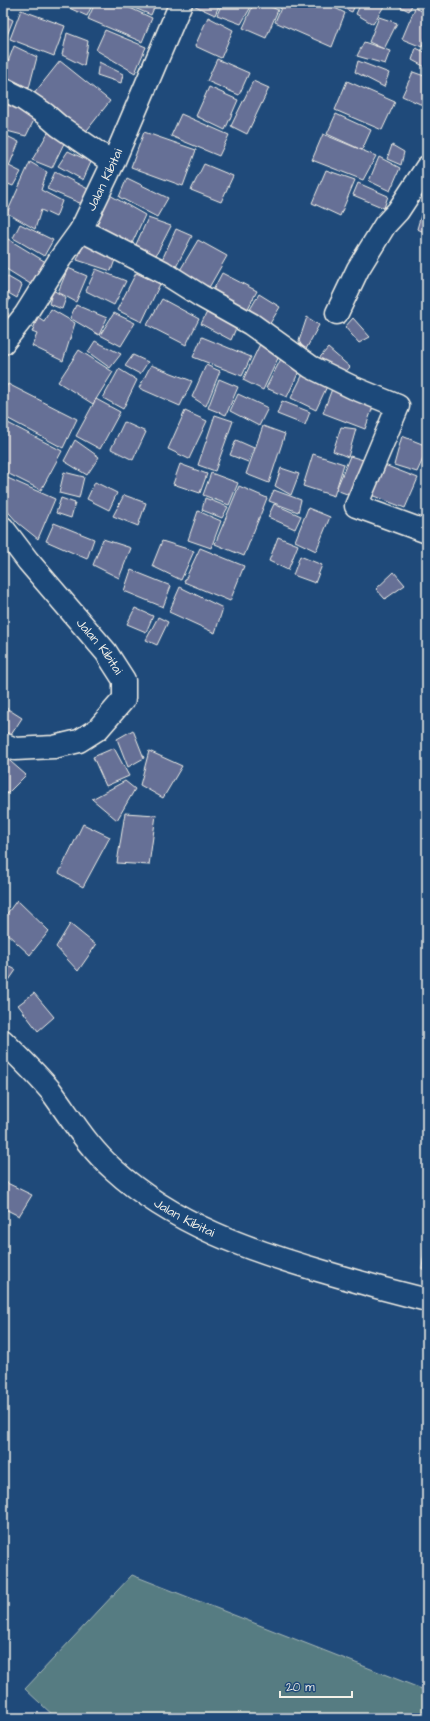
<svg xmlns="http://www.w3.org/2000/svg" width="430" height="1721" font-family="'Architects Daughter',sans-serif">
  <style>
    .green { fill: #567c82; stroke: #a5b6b5 }
    .building { fill: #666f96; stroke: #f4f1e8 }
    .lines { fill: none; stroke-linecap: round; stroke-linejoin: round }
    .minor-casing { stroke: #f4f1e8; stroke-width: 25 }
    .tertiary-casing { stroke: #f4f1e8; stroke-width: 25 }
    .minor { stroke: #1f4a7a; stroke-width: 22 }
    .tertiary { stroke: #1f4a7a; stroke-width: 22 }
    .labels { text-anchor: middle; dominant-baseline: central; stroke-width: 3; stroke-linejoin: round; paint-order: stroke }
    .street-label { font-size: 13px; fill: #f4f1e8; stroke: #1f4a7a }
  </style>
  <rect width="100%" height="100%" fill="#1f4a7a"/>
  <filter id="ink" filterUnits="userSpaceOnUse"><feTurbulence type="fractalNoise" baseFrequency=".025" numOctaves="2"/><feDisplacementMap in="SourceGraphic" scale="8" xChannelSelector="R" yChannelSelector="G"/><feConvolveMatrix kernelMatrix="1 2 1 2 8 2 1 2 1" color-interpolation-filters="sRGB"/></filter>
  <g filter="url(#ink)">
    <path class="green" d="M132,1575L427,1691V1718H56L25,1689Z"/>
    <g class="building">
      <path d="M58,3H93L87,16Z"/>
      <path d="M95,3H119L152,18L142,42L88,19Z"/>
      <path d="M123,3H156L151,15Z"/>
      <path d="M193,3H220L215,15L193,5Z"/>
      <path d="M222,3H247L252,5L241,24L217,15Z"/>
      <path d="M254,3H262L278,10L266,38L243,28Z"/>
      <path d="M283,3H325L345,13L332,47L275,22Z"/>
      <path d="M331,3H356L352,12Z"/>
      <path d="M361,3H386L373,24L356,14Z"/>
      <path d="M393,3H413L409,11Z"/>
      <path d="M415,8L427,13V33L422,47L402,39Z"/>
      <path d="M21,10L65,26L54,56L10,39Z"/>
      <path d="M3,15L13,20L4,43H3Z"/>
      <path d="M208,17L233,30L221,58L195,46Z"/>
      <path d="M379,17L397,23L384,49L369,42Z"/>
      <path d="M105,30L146,47L135,73L96,50Z"/>
      <path d="M67,33L88,41L84,66L62,55Z"/>
      <path d="M364,42L390,51L385,64L357,56Z"/>
      <path d="M14,46L37,57L29,88L3,75Z"/>
      <path d="M416,48L427,53V68L412,60Z"/>
      <path d="M217,59L249,73L239,95L207,81Z"/>
      <path d="M60,61L110,101L84,134L33,95Z"/>
      <path d="M358,61L389,73L384,87L355,72Z"/>
      <path d="M99,62L123,74L121,83L97,75Z"/>
      <path d="M413,72L427,77V107L402,96Z"/>
      <path d="M253,81L269,88L247,134L231,126Z"/>
      <path d="M347,81L395,102L382,130L335,110Z"/>
      <path d="M209,87L238,100L225,130L196,116Z"/>
      <path d="M8,100L38,112L26,136L3,130V118Z"/>
      <path d="M181,114L229,135L219,156L171,136Z"/>
      <path d="M336,114L371,130L362,150L327,134Z"/>
      <path d="M49,131L67,137L52,168L32,160Z"/>
      <path d="M144,132L196,150L183,186L131,167Z"/>
      <path d="M3,134L19,142L9,166L21,172L13,186L3,182Z"/>
      <path d="M323,134L376,156L363,180L312,160Z"/>
      <path d="M392,145L404,152L401,165L387,159Z"/>
      <path d="M68,151L91,162L83,180L58,166Z"/>
      <path d="M379,157L400,168L390,191L369,181Z"/>
      <path d="M30,162L47,172L41,190L62,201L56,217L41,210L35,229L7,213Z"/>
      <path d="M204,164L233,176L221,202L191,190Z"/>
      <path d="M326,170L355,180L340,216L312,203Z"/>
      <path d="M55,172L88,189L82,204L47,189Z"/>
      <path d="M127,178L168,198L157,217L119,197Z"/>
      <path d="M358,183L388,196L384,208L353,195Z"/>
      <path d="M108,194L145,215L128,252L90,233Z"/>
      <path d="M424,205L427,206V233L417,229Z"/>
      <path d="M148,218L171,226L152,263L133,251Z"/>
      <path d="M20,224L53,240L44,256L13,238Z"/>
      <path d="M176,229L192,236L176,267L161,262Z"/>
      <path d="M3,236L49,264L37,288L3,267Z"/>
      <path d="M86,239L117,254L111,271L77,260Z"/>
      <path d="M198,240L227,256L207,291L176,277Z"/>
      <path d="M68,268L87,276L76,302L58,292Z"/>
      <path d="M96,269L126,281L114,305L86,291Z"/>
      <path d="M136,273L160,284L142,322L117,310Z"/>
      <path d="M222,273L257,291L244,316L209,298Z"/>
      <path d="M3,274L22,285L17,298L3,290Z"/>
      <path d="M53,290L66,298L62,309L49,304Z"/>
      <path d="M259,294L280,307L269,325L248,313Z"/>
      <path d="M3,295L10,298L6,308L3,307Z"/>
      <path d="M162,299L199,319L186,345L147,325Z"/>
      <path d="M76,305L107,318L99,335L70,318Z"/>
      <path d="M210,306L239,321L231,340L201,324Z"/>
      <path d="M51,309L75,323L63,361L32,346L37,334L32,332L38,317L44,321Z"/>
      <path d="M3,311L8,313L6,325L3,323Z"/>
      <path d="M114,313L135,323L121,346L100,335Z"/>
      <path d="M307,317L319,325L305,351L299,341Z"/>
      <path d="M353,318L370,337L359,343L345,327Z"/>
      <path d="M202,337L251,357L242,376L193,357Z"/>
      <path d="M95,341L121,354L110,368L88,352Z"/>
      <path d="M260,344L280,354L263,390L243,380Z"/>
      <path d="M328,348L350,367L341,377L316,362Z"/>
      <path d="M79,350L113,372L93,404L58,382Z"/>
      <path d="M133,355L148,362L140,374L125,366Z"/>
      <path d="M283,355L302,365L287,397L266,388Z"/>
      <path d="M151,365L192,381L180,406L139,388Z"/>
      <path d="M206,365L220,371L206,406L192,397Z"/>
      <path d="M119,369L137,380L123,409L103,398Z"/>
      <path d="M305,370L329,382L316,410L291,398Z"/>
      <path d="M219,379L238,387L226,415L208,408Z"/>
      <path d="M8,384L77,419L63,448L3,416V392Z"/>
      <path d="M333,386L374,404L365,429L323,413Z"/>
      <path d="M238,394L268,408L259,426L230,411Z"/>
      <path d="M96,399L120,412L100,449L76,436Z"/>
      <path d="M282,401L310,412L305,425L277,414Z"/>
      <path d="M185,411L207,421L189,459L168,449Z"/>
      <path d="M215,415L233,421L215,471L198,465Z"/>
      <path d="M6,422L62,451L41,490L3,471V427Z"/>
      <path d="M124,422L146,432L133,460L111,449Z"/>
      <path d="M263,426L285,434L269,483L246,474Z"/>
      <path d="M341,427L356,429L348,457L333,451Z"/>
      <path d="M402,436L427,446V450L417,472L394,465Z"/>
      <path d="M75,440L99,457L87,475L64,461Z"/>
      <path d="M236,440L254,448L248,462L230,455Z"/>
      <path d="M313,454L344,464L334,496L303,486Z"/>
      <path d="M350,456L370,462L358,498L336,490Z"/>
      <path d="M180,464L207,474L200,493L173,484Z"/>
      <path d="M382,464L418,478L405,508L371,495Z"/>
      <path d="M281,468L299,474L291,495L275,486Z"/>
      <path d="M64,472L84,477L79,498L59,493Z"/>
      <path d="M211,473L238,483L229,505L203,495Z"/>
      <path d="M3,476L55,499L38,539L18,523L3,506Z"/>
      <path d="M95,482L117,493L109,510L87,499Z"/>
      <path d="M239,486L267,498L244,556L215,544Z"/>
      <path d="M274,490L301,500L298,512L269,501Z"/>
      <path d="M124,495L146,503L138,526L113,516Z"/>
      <path d="M61,498L75,503L71,518L56,513Z"/>
      <path d="M205,498L228,507L222,518L202,510Z"/>
      <path d="M274,504L301,516L295,529L268,517Z"/>
      <path d="M308,508L330,517L316,551L295,541Z"/>
      <path d="M198,511L221,521L211,548L188,540Z"/>
      <path d="M54,523L94,539L87,559L46,541Z"/>
      <path d="M278,537L298,545L288,570L269,561Z"/>
      <path d="M103,539L131,548L119,578L93,565Z"/>
      <path d="M162,541L194,551L181,580L152,566Z"/>
      <path d="M200,548L244,566L230,601L184,582Z"/>
      <path d="M300,556L322,565L315,583L293,575Z"/>
      <path d="M131,570L171,586L163,607L124,591Z"/>
      <path d="M394,572L405,585L385,599L376,589Z"/>
      <path d="M180,587L223,608L215,633L169,612Z"/>
      <path d="M135,608L153,616L146,632L127,624Z"/>
      <path d="M158,617L168,622L157,645L146,640Z"/>
      <path d="M3,706L22,718L9,738L3,735Z"/>
      <path d="M133,730L144,758L128,767L117,739Z"/>
      <path d="M114,748L129,776L106,786L93,757Z"/>
      <path d="M149,751L182,766L163,798L140,785Z"/>
      <path d="M3,755L26,775L5,796L3,794Z"/>
      <path d="M125,781L135,789L117,820L92,799Z"/>
      <path d="M125,813L156,815L149,865L117,863Z"/>
      <path d="M83,824L110,837L83,887L59,873Z"/>
      <path d="M17,900L49,931L30,955L3,930V919Z"/>
      <path d="M70,924L96,945L78,971L56,947Z"/>
      <path d="M3,963L16,970L3,989Z"/>
      <path d="M34,993L54,1017L38,1031L18,1005Z"/>
      <path d="M3,1181L32,1195L19,1216L3,1208Z"/>
      <path d="M427,1224V1270L422,1269Z"/>
    </g>
    <g class="lines">
      <defs>
        <g id="minor">
          <path d="M3,89L23,99L45,114L59,126L113,163"/>
          <path d="M81,230L163,272L201,296L251,324L311,367L354,388L398,406L356,506L427,532"/>
          <path d="M337,313L358,269L385,225L398,211L427,167"/>
        </g>
        <g id="tertiary">
          <path id="s1" d="M3,343L25,315L60,259L81,230L113,163L181,3"/>
          <path id="s2" d="M3,528L28,561L106,652L124,680V699L98,729L79,741L54,747L15,749L3,744"/>
          <path id="s3" d="M3,1041C19,1057 36,1073 51,1091C71,1118 87,1146 113,1169C173,1224 251,1251 328,1273C361,1283 394,1292 427,1300"/>
        </g>
      </defs>
      <use href="#minor" class="minor-casing"/>
      <use href="#tertiary" class="tertiary-casing"/>
      <use href="#minor" class="minor"/>
      <use href="#tertiary" class="tertiary"/>
    </g>
  </g>
  <g class="labels">
    <g class="street-label">
      <text stroke="none"><textPath href="#s1" startOffset="193">Jalan Kibitai</textPath></text>
      <text stroke="none"><textPath href="#s2" startOffset="153">Jalan Kibitai</textPath></text>
      <text stroke="none"><textPath href="#s3" startOffset="256">Jalan Kibitai</textPath></text>
    </g>
  </g>
  <rect width="430" height="1721" fill="none" stroke="#1f4a7a" stroke-width="16"/>
  <rect x="8" y="8" width="414" height="1705" fill="none" stroke="#f4f1e8" stroke-width="1.5" filter="url(#ink)"/>
  <path d="M280 1691v6h72v-6" fill="none" stroke="#f4f1e8" stroke-width="2"/>
  <text x="286" y="1691" font-size="12" fill="#f4f1e8" stroke="#1f4a7a" stroke-width="3" paint-order="stroke">20 m</text>
</svg>
